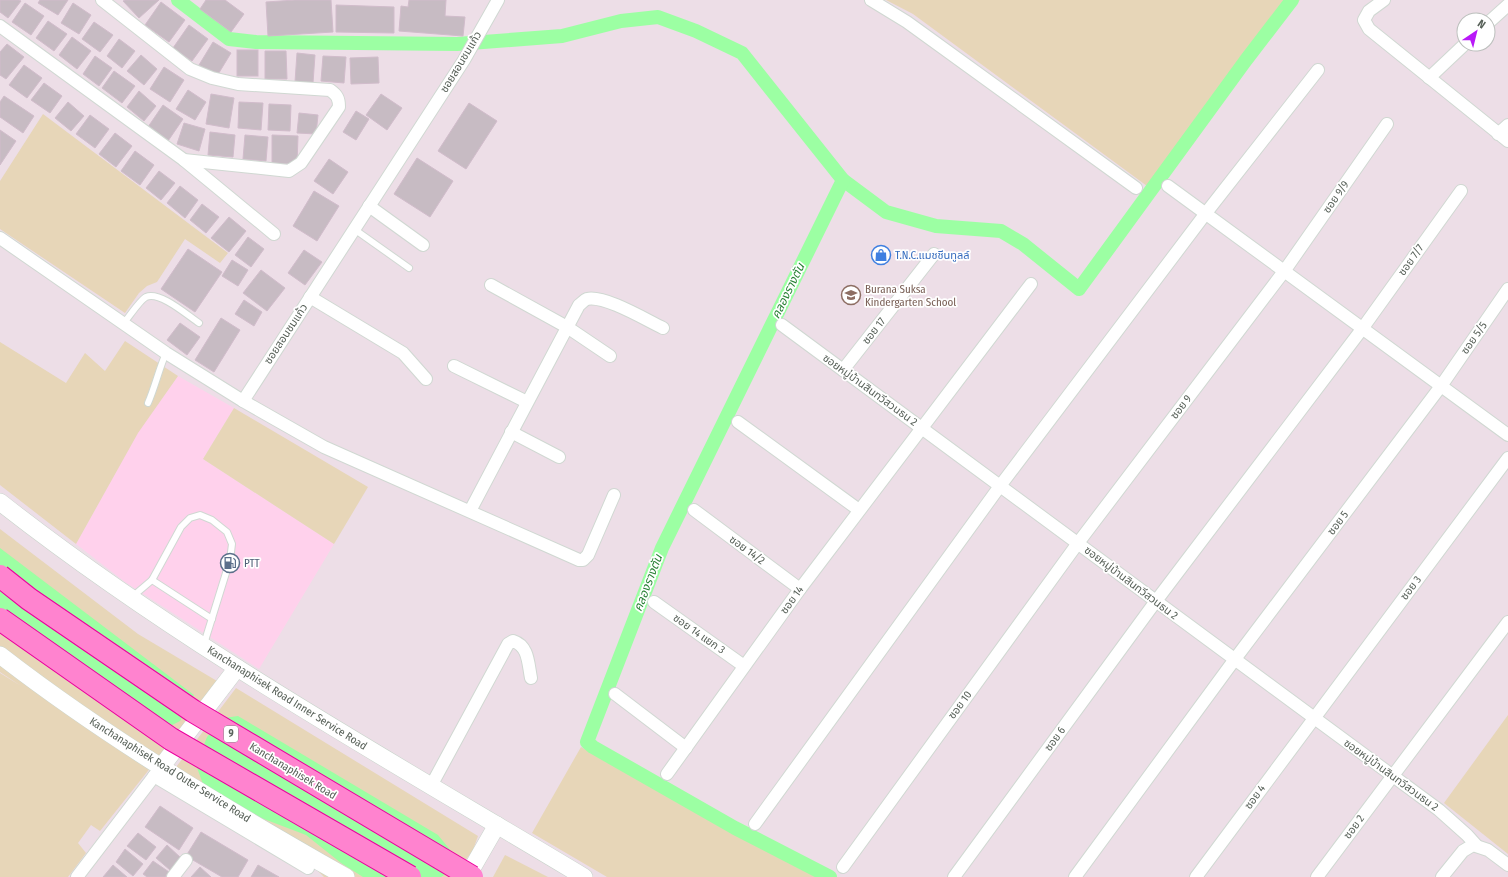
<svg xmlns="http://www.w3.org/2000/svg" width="1508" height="877" font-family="'Fira Sans Condensed','Noto Sans Thai',sans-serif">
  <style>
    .commercial { fill: #ffd1ec }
    .green { fill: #e7d6b8 }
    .water { fill: #9cffa3 }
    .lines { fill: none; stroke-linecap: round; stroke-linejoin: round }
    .canal { stroke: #9cffa3; stroke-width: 14 }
    .building { fill: #c7bbc3; stroke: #d1bccb }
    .lane-casing { stroke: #d0d8d2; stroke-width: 8 }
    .street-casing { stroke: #d0d8d2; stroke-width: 14 }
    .secondary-casing { stroke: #c9d4cc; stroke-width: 18 }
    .lane { stroke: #fff; stroke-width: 6 }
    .street { stroke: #fff; stroke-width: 12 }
    .secondary { stroke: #fff; stroke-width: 17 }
    .highway-bridge-casing { stroke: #eb009e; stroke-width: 24; stroke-linecap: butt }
    .highway-bridge { stroke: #ff83cf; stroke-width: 22 }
    .labels { text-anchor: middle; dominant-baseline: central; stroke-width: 3.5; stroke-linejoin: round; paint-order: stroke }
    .shield { fill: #fff; stroke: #8a908b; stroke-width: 1 }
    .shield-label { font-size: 10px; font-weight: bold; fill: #586159 }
    .street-label { font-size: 11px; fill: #586159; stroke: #fff }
    .shop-label { font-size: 11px; fill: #366cbe; stroke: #fff; text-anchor: start }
    .education-label { font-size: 11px; fill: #785e54; stroke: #fff; text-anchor: start }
    .service-label { font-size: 11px; fill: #4e5e75; stroke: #fff; text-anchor: start }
    .water-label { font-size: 12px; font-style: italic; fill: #278134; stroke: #fff }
  </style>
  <rect width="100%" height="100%" fill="#eddee7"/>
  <path class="commercial" d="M178,376L234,408L203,459L334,544L259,669L125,582L76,544L138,432Z"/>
  <g class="green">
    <path d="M886,0H1300L1293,8L1284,1L1147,186L913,14Z"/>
    <path d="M43,114L228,253L220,263L185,239L157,282L147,286L139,293L125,313L0,229V181Z"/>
    <path d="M125,341L178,376L138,433L76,544L0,485V342L66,383L85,353L105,371Z"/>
    <path d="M234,408L368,487L334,544L203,459Z"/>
    <path d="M0,529L138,634L217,681L207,697L100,831L91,825L78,843L86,853L68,877H0V673L21,686L0,672Z"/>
    <path d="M236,688L478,836L473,850L453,877H324L309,862L170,775Z"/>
    <path d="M1508,715V854L1444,803Z"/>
    <path d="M581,747L746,838L820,877H607L532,833Z"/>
    <path d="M505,855L548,877H493Z"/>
  </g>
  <g class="water">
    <path d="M0,548L194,695L180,721L149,737L0,633Z"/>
    <path d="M238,716L438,835L456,857L444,875L441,877H363L341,863L306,835L256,816L203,784L196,765L207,737L224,718Z"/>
  </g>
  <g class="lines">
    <g class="canal">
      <path d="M178,0L229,39L256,42L457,44L562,36L621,21L658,17L696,31L742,53L843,180L886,212L936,226L1001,231L1023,244L1079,289L1246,60L1292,0"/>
      <path d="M830,877L735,828L593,747L587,742L662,548L843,180"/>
    </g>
  </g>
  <g class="building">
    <path d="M0,0H19L21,1L8,18L0,12Z"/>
    <path d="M40,0H68L58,15L38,3Z"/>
    <path d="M125,0H159L139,18L123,1Z"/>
    <path d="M206,0H225L244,14L231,32L200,9Z"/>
    <path d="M295,0H331L333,32L268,36L266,2Z"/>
    <path d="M409,0H446L445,16L465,17L463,36L399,31L401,6L408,7Z"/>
    <path d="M161,2L185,20L169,42L145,25Z"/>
    <path d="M25,3L44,16L31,35L12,22Z"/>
    <path d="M73,3L91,15L79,34L61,23Z"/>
    <path d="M336,5L394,7V33L336,32Z"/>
    <path d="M48,21L67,34L54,51L36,38Z"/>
    <path d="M94,22L113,35L100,52L82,39Z"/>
    <path d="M189,25L208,39L192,61L173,48Z"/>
    <path d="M72,37L91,51L77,69L59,55Z"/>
    <path d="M119,39L135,51L122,68L107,56Z"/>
    <path d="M213,42L231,53L217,76L199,65Z"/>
    <path d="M7,44L24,57L6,79L0,75V52Z"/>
    <rect x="237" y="50" width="21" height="26"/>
    <path d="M265,51H286L287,79H265Z"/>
    <path d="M297,53L315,55L313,83L295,82Z"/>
    <path d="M141,55L157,69L144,85L127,71Z"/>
    <path d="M95,56L112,68L99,86L83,74Z"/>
    <path d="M323,56L346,57L344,83L321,81Z"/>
    <path d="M378,57L379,83L351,84L350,58Z"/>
    <path d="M24,65L42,78L27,98L9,85Z"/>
    <path d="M164,67L184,80L170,102L150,89Z"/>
    <path d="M114,71L135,86L122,103L102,88Z"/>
    <path d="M44,83L62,96L50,113L31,100Z"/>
    <path d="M188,90L206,102L195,120L176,109Z"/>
    <path d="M139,91L156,106L144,121L127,107Z"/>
    <path d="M211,94L234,98L229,128L206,124Z"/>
    <path d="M381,94L402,108L387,130L366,115Z"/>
    <path d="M4,96L34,116L23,133L0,117V102Z"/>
    <path d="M68,102L84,116L71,131L55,118Z"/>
    <path d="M239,102L263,103L261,130L238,128Z"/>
    <path d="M469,103L497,121L466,169L438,151Z"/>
    <path d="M269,104L291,105L290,131L268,130Z"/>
    <path d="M163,105L183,119L168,141L148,127Z"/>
    <path d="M356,111L369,119L356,140L343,132Z"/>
    <path d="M299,113L318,115L316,134L297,133Z"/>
    <path d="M90,115L109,129L95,148L76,134Z"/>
    <path d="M184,123L205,129L199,151L177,144Z"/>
    <path d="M0,130L16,141L0,165Z"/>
    <path d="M210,132L235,135L233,157L208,155Z"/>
    <path d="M115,133L132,146L116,167L99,154Z"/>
    <path d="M245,135L268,137L266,161L243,159Z"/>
    <path d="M272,135L298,136L297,164L272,163Z"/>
    <path d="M135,151L154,165L140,185L121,171Z"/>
    <path d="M417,158L453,181L430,217L394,194Z"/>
    <path d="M329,159L348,172L333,194L314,181Z"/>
    <path d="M159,171L175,183L161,200L146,188Z"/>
    <path d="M180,186L198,200L185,218L167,203Z"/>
    <path d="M314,191L339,206L317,241L293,226Z"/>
    <path d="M202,204L219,217L206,233L190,220Z"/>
    <path d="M229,217L246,231L229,252L211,238Z"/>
    <path d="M248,237L264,249L251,267L235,255Z"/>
    <path d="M188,249L222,272L195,312L161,289Z"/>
    <path d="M304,250L322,262L305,285L288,273Z"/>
    <path d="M232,260L248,270L238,286L222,276Z"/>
    <path d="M261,270L285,288L267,311L243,293Z"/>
    <path d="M244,300L262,312L254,326L235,314Z"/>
    <path d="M221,318L240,330L214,372L195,360Z"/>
    <path d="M180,323L200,337L187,355L167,340Z"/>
    <path d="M160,806L193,828L179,850L145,827Z"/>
    <path d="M201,832L248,860L238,877H222L186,856Z"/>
    <path d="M138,833L156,847L146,860L127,846Z"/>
    <path d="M167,845L181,858L170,870L156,858Z"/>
    <path d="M125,849L143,864L133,876L116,862Z"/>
    <path d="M153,861L169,872L165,877H147L143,874Z"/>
    <path d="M113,865L127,877H103Z"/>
    <path d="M258,865L279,877H251Z"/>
    <path d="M200,867L211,877H191Z"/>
  </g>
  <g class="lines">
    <defs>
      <g id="lane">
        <path d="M354,229L409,268"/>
        <path d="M123,324C129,317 140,300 146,297C160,291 187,315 199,323"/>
        <path d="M148,403C155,387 159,369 166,353"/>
        <path d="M152,580L212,619"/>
        <path d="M132,597L152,580L181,527L190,518L200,515L212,520L227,532L232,544L230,560L204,644"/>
      </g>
      <g id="street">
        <path d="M871,0L907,22L1136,188"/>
        <path d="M1384,0L1369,11L1364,20L1369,29L1508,141"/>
        <path d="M1488,23L1508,5"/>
        <path d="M0,26L184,160L289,171L301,163L339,107C339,98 337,95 330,90L238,84L212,78L190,69L102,0"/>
        <path d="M1429,78L1465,44"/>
        <path d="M1498,134L1508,125"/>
        <path d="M184,160L274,234"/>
        <path d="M1168,186L1508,435"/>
        <path d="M369,206L423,245"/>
        <path d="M0,238L166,353L243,401L464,60L498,0"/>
        <path d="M491,285L567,327L610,356"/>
        <path d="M310,297L403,353L426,379"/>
        <path d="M782,325L1439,810L1467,835L1476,845"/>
        <path d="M454,366L527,402"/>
        <path d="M843,370L934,254"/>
        <path d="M243,401L324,447L579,560H583L588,555L614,495"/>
        <path d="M738,422L859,510"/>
        <path d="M511,432L559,457"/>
        <path d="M694,510L800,589"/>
        <path d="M470,511L579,305C582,303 584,300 587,299C605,295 646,320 663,328"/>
        <path d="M654,602L744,666"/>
        <path d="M615,694L686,748"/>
        <path d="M667,774L800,589L1031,284"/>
        <path d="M154,776L308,868"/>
        <path d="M431,786L508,644L513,641C529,646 528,664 531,678"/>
        <path d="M755,824L1000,486L1206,213L1318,70"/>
        <path d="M843,867L1078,543L1285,270L1387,124"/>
        <path d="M77,877L158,771"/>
        <path d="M173,877L186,860"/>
        <path d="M954,877L1156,601L1362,329L1461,191"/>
        <path d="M1075,877L1235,659L1441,386L1508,289"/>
        <path d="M1196,877L1508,458"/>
        <path d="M1317,877L1508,622"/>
        <path d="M1442,877L1463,851L1473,845L1488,850L1508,865"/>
      </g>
      <g id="secondary">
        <path d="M0,502C182,645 386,758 584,877"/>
        <path d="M0,655C107,738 228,810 346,877"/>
        <path d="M162,766L237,668"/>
        <path d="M467,877L497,825"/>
      </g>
    </defs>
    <use href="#lane" class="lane-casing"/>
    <use href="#street" class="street-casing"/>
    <use href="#secondary" class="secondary-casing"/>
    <use href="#lane" class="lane"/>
    <use href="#street" class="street"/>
    <use href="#secondary" class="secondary"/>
    <defs>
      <g id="highway-bridge">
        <path d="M0,576L29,599L193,711L472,877"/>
        <path d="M0,619L171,739L410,877"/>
      </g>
    </defs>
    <use href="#highway-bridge" class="highway-bridge-casing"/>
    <use href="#highway-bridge" class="highway-bridge"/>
  </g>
  <defs>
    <symbol id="shop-ring" viewBox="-11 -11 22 22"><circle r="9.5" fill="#fff" stroke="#3f7fe0" stroke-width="1.5"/><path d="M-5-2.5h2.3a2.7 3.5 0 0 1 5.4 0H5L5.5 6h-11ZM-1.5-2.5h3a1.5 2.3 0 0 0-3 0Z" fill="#3f7fe0"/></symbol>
    <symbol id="school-ring" viewBox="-11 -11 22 22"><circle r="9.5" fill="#fff" stroke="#8d6e63" stroke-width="1.5"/><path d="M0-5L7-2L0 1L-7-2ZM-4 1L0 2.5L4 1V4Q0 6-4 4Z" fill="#8d6e63"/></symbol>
    <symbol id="fuel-ring" viewBox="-11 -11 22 22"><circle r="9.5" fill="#fff" stroke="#5c6f8a" stroke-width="1.5"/><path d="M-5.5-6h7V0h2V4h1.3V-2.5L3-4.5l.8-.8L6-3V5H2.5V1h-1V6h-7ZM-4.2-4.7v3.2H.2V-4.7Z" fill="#5c6f8a"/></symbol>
  </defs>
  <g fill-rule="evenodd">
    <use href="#shop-ring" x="870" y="244" width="22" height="22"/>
    <use href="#school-ring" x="840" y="284" width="22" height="22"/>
    <use href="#fuel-ring" x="219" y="552" width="22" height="22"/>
  </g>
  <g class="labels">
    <rect class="shield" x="224" y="726" width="14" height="16" rx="3"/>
    <g class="shield-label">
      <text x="231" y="734">9</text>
    </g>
    <g class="street-label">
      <text transform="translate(461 62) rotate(-59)">ซอยสอนชมแก้ว</text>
      <text transform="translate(1336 197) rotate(-55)">ซอย 9/9</text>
      <text transform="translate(1411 260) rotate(-55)">ซอย 7/7</text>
      <text transform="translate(874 331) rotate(-52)">ซอย 17</text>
      <text transform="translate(286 334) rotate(-57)">ซอยสอนชมแก้ว</text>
      <text transform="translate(1474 338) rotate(-55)">ซอย 5/5</text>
      <text transform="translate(870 390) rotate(36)">ซอยหมู่บ้านสินทวีสวนธน 2</text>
      <text transform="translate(1181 407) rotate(-53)">ซอย 9</text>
      <text transform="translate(1338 523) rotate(-53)">ซอย 5</text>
      <text transform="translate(747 550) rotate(36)">ซอย 14/2</text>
      <text transform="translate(1131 583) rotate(37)">ซอยหมู่บ้านสินทวีสวนธน 2</text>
      <text transform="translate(1411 588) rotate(-53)">ซอย 3</text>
      <text transform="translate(792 600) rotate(-54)">ซอย 14</text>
      <text transform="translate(699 634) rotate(35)">ซอย 14 แยก 3</text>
      <text transform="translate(287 698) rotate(32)">Kanchanaphisek Road Inner Service Road</text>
      <text transform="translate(960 705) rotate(-54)">ซอย 10</text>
      <text transform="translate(1055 739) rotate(-54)">ซอย 6</text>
      <text transform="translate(170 770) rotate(32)">Kanchanaphisek Road Outer Service Road</text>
      <text transform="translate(293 771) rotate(31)">Kanchanaphisek Road</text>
      <text transform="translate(1391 775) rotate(36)">ซอยหมู่บ้านสินทวีสวนธน 2</text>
      <text transform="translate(1255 797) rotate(-54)">ซอย 4</text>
      <text transform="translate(1354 827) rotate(-54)">ซอย 2</text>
    </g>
    <g class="shop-label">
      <text x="895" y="255">T.N.C.แมชชีนทูลล์</text>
    </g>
    <g class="education-label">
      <text x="865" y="289">Burana Suksa<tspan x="865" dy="13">Kindergarten School</tspan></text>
    </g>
    <g class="service-label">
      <text x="244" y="563">PTT</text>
    </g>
    <g class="water-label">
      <text transform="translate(788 291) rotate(-64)">คลองรางตัน</text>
      <text transform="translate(648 583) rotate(-69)">คลองรางตัน</text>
    </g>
  </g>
  <g transform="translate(1476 32) rotate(35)"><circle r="19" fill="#ffffff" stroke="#bcc0bd"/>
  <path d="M0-3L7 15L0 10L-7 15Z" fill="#b919f8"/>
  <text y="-6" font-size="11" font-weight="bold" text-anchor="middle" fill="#586159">N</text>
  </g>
</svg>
